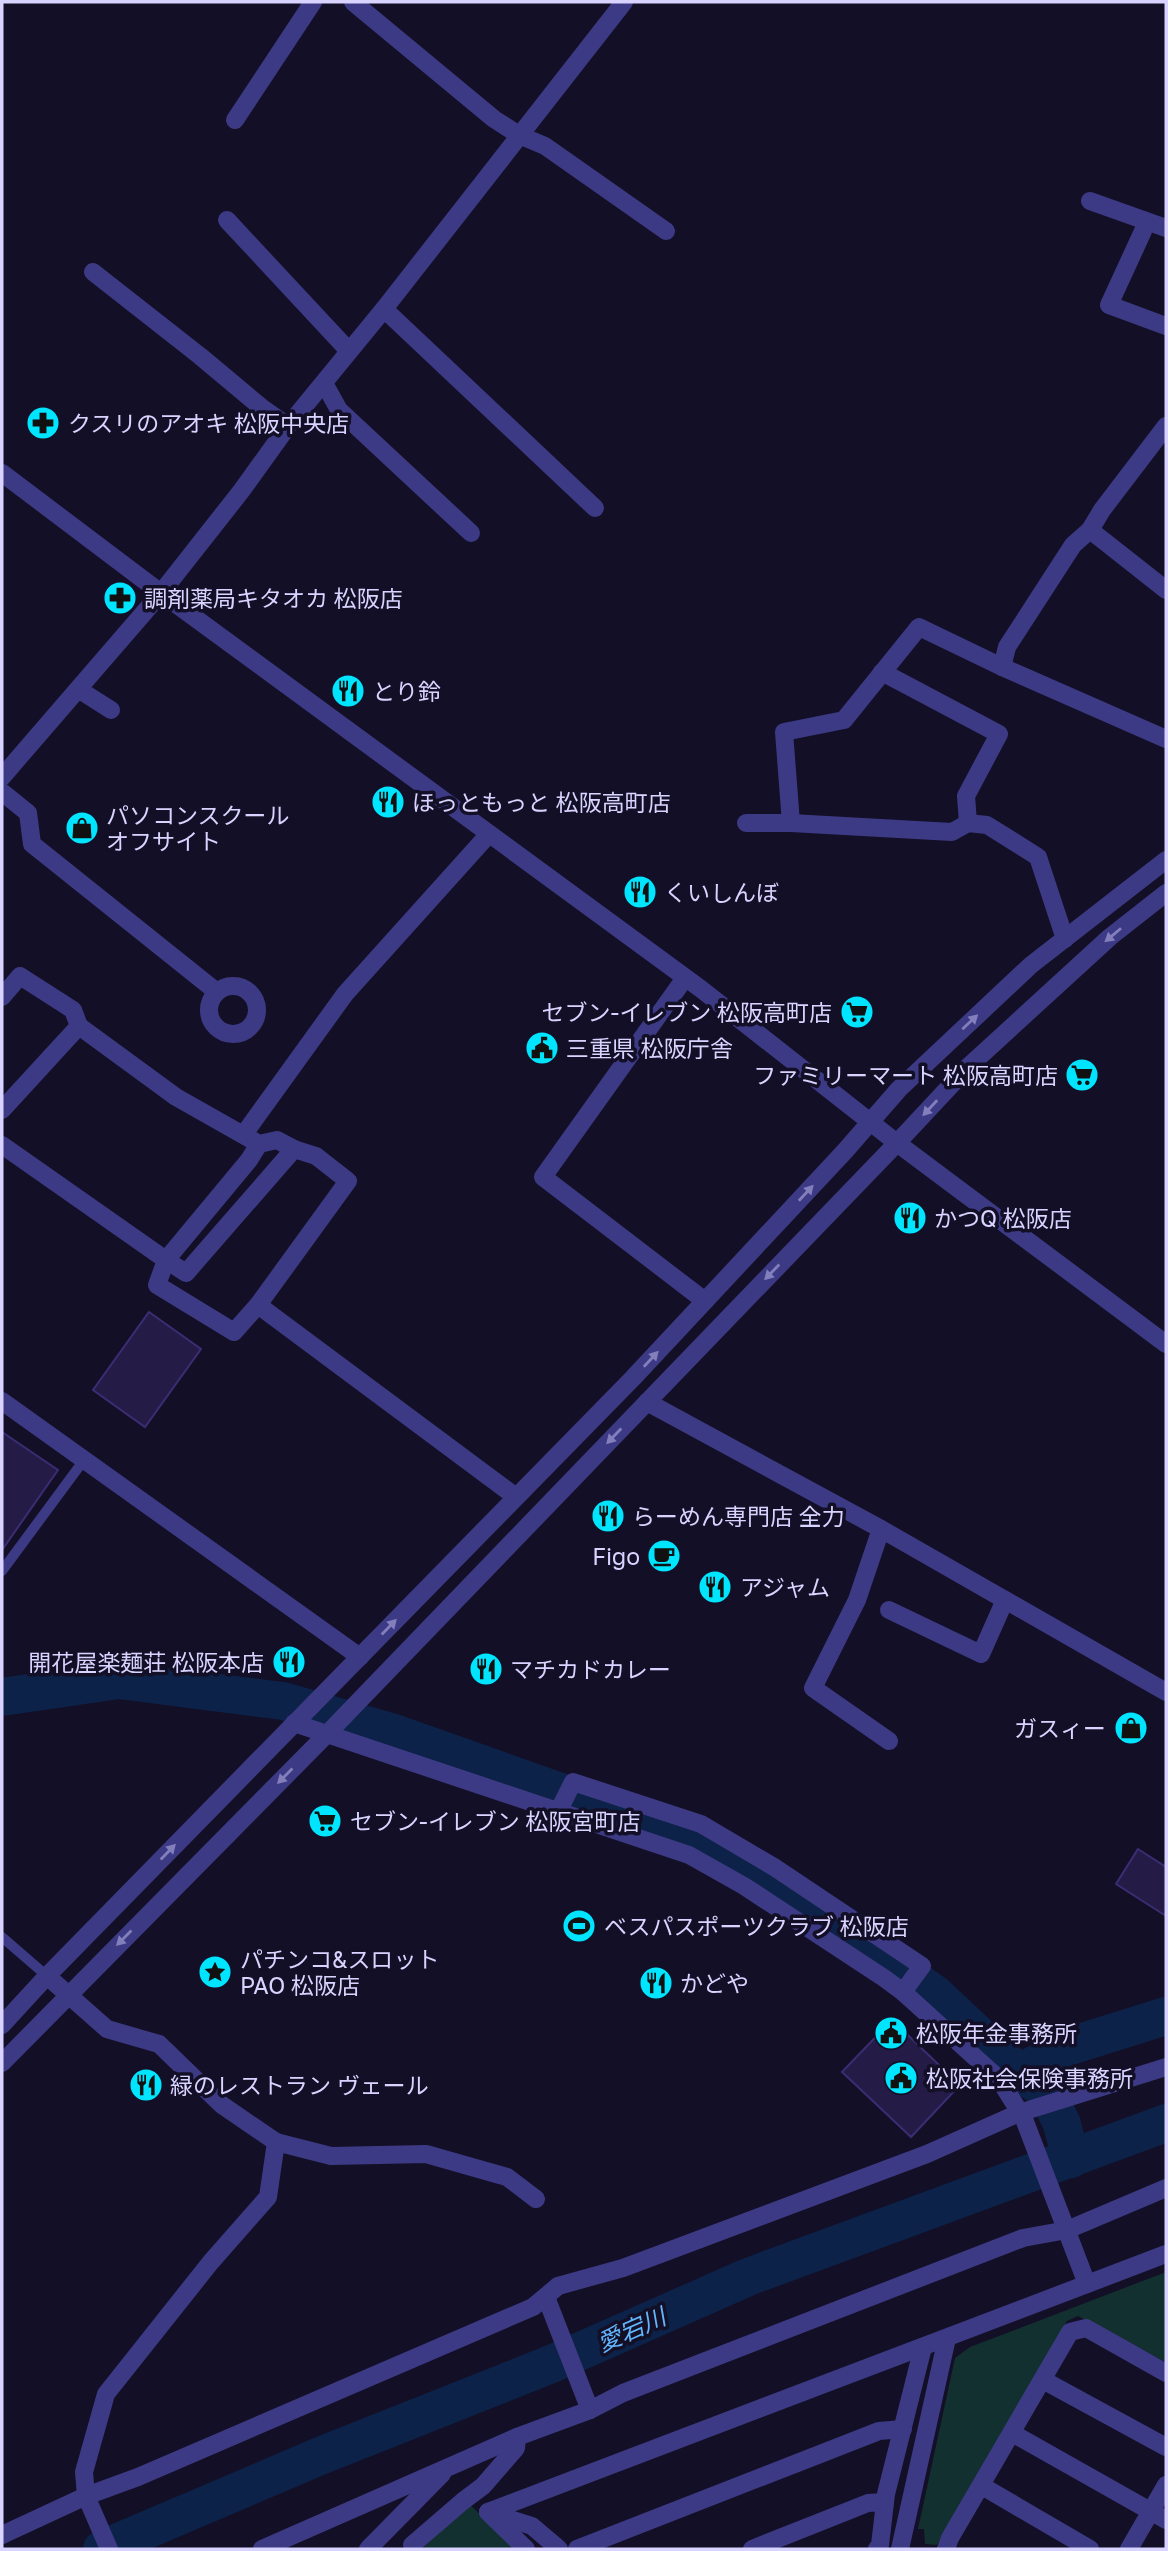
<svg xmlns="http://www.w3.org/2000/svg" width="1168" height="2551" font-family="'Golos Text','Noto Sans JP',sans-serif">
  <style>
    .green { fill: #12302f }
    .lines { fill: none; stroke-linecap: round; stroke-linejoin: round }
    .river { stroke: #0c2248; stroke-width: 38 }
    .building { fill: #241b47; stroke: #3b2d73; stroke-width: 2 }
    .service { stroke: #3d3a85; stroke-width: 10 }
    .minor { stroke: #3d3a85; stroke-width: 18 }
    .tertiary { stroke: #3d3a85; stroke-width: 18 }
    .oneway { fill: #837fbc }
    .labels { text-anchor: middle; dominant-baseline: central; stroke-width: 7; stroke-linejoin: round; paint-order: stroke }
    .poi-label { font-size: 23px; fill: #d9d4ff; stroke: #130f26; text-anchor: start }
    .water-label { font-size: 24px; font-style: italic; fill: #62b6ff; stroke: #130f26 }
  </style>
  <rect width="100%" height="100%" fill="#130f26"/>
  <g class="green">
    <path d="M1166,2272V2362L1078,2316L1067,2321L937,2545L925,2544L924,2529H918L955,2358L970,2347Z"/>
    <path d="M469,2504L518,2549H422Z"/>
  </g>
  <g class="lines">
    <g class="river">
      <path d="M2,1697L119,1680L283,1701L391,1732L694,1839L790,1892L935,1994L1019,2073L1045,2089L1062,2124L1071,2159"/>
      <path d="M1019,2073L1070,2046L1166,2016"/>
      <path d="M102,2549L320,2456L549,2365L748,2277L1166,2123"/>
    </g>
  </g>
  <g class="building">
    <path d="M149,1312L201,1349L145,1427L93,1390Z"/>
    <path d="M2,1432L58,1470L2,1550Z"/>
    <path d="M1138,1849L1166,1867V1916L1116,1884Z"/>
    <path d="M892,2020L960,2085L911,2137L842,2072Z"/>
  </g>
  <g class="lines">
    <g class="service">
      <path d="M2,1571L84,1460"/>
      <path d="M2,1937L47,1976"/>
    </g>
    <g class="minor">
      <path d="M353,2L494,119L519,135L545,146L666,231"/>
      <path d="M235,120L313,2"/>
      <path d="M1090,201L1166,228"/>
      <path d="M227,220L349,351"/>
      <path d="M1143,231L1109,305L1166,326"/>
      <path d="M93,272L200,356L261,407L288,426"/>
      <path d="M384,309L595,508"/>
      <path d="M324,383L339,410L471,533"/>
      <path d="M1090,530L1102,510L1166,426"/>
      <path d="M1002,667L1166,739"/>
      <path d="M882,672L999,734L966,796L968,823"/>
      <path d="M78,689L111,710"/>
      <path d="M2,777L161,593L242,490L288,426L384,309L624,2"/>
      <path d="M2,792L28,813L32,844L217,992"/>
      <path d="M746,823H791L784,732L844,720L919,627L1002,667L1007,647L1073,545L1090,530L1166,590"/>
      <path d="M791,823L952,832L968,823L987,825L1038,857L1065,939"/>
      <path d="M685,978L543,1177L705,1301"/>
      <circle cx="233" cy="1010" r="24"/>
      <path d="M2,997L20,976L73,1010L79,1026L2,1110"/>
      <path d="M79,1026L176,1097L259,1144L249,1160L166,1260L186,1273L294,1149L277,1140L259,1144"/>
      <path d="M244,1134L345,994L489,834"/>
      <path d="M2,1145L166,1260L157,1285L234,1332L258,1305L516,1497"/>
      <path d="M258,1305L348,1181L316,1156L294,1149"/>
      <path d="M2,1401L360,1657"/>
      <path d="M647,1402L881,1529L1166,1692"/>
      <path d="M881,1529L857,1600L813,1688L889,1741"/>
      <path d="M889,1610L981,1654L1005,1600"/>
      <path d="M294,1723L689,1855L744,1886L884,1978L903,1992L999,2079L1024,2119L1087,2284"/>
      <path d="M559,1810L573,1782L701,1824L774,1867L922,1966L903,1992"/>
      <path d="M47,1976L107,2029L159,2044L222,2105L276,2142L268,2197L210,2263L106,2394L84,2472L86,2496L109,2549"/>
      <path d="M276,2142L331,2156L426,2154L507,2177L536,2199"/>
      <path d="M546,2297L590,2410"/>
      <path d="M1043,2380L1166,2447"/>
      <path d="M1012,2433L1166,2520"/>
      <path d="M982,2486L1090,2549"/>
      <path d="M488,2512L1166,2254"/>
      <path d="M488,2512L532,2526L559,2549"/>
      <path d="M490,2514L526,2549"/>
      <path d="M2,2535L86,2496L138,2477L533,2307L558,2286L623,2268L927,2154L1019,2113L1166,2067"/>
      <path d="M412,2545L463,2501L483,2486L516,2448L517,2437"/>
      <path d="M262,2549L517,2437L590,2410L623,2393L1023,2238L1067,2230L1166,2188"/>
      <path d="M368,2549L442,2474"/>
      <path d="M577,2549L879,2431L903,2429"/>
      <path d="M752,2549L868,2503L885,2502"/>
      <path d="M877,2549L880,2545L886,2494L923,2347"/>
      <path d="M946,2549L950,2538L1070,2332L1086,2328L1166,2373"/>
      <path d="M1129,2549L1166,2485"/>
    </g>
    <g class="tertiary">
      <path d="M2,473L161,593L701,989L897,1143L1166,1344"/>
      <path d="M2,2025L47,1976L633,1378L845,1151L899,1089L1031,965L1166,860"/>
      <path d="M2,2063L328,1733L897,1143L968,1067L1110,937L1166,893"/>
      <path d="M900,2549L947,2338"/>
    </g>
  </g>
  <defs><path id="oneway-solid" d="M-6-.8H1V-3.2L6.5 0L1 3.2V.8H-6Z" transform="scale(1.75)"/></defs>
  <g class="oneway">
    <use href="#oneway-solid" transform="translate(1113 935) rotate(140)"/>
    <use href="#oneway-solid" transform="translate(970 1022) rotate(-43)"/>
    <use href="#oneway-solid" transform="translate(930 1108) rotate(133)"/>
    <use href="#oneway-solid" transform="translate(806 1193) rotate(-47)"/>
    <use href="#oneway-solid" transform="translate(772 1272) rotate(134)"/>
    <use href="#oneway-solid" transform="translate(651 1359) rotate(-47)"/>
    <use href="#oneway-solid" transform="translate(614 1436) rotate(134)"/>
    <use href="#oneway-solid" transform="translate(389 1627) rotate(-46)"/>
    <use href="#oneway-solid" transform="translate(285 1776) rotate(135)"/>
    <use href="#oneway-solid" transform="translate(168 1852) rotate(-46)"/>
    <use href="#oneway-solid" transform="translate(124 1938) rotate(135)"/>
  </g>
  <defs>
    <symbol id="pharmacy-disc" viewBox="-11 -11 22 22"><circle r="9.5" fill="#00e5ff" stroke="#130f26"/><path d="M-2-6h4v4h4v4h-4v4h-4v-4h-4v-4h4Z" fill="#111"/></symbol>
    <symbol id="restaurant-disc" viewBox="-11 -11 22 22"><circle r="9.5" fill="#00e5ff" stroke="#130f26"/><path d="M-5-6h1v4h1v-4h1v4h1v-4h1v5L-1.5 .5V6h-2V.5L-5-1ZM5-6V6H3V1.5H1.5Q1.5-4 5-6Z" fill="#111"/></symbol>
    <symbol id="shop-disc" viewBox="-11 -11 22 22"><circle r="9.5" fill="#00e5ff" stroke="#130f26"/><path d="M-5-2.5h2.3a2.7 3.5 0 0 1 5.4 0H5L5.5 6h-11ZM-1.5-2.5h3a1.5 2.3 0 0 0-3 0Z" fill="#111"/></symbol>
    <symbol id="supermarket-disc" viewBox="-11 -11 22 22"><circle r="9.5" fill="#00e5ff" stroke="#130f26"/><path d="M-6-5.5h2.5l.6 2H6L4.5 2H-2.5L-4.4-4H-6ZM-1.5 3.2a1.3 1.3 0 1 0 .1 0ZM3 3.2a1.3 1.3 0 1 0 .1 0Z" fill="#111"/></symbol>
    <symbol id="civic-disc" viewBox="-11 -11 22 22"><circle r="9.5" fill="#00e5ff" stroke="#130f26"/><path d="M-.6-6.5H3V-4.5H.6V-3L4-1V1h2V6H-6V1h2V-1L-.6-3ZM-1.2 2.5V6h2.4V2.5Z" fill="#111"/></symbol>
    <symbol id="cafe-disc" viewBox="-11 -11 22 22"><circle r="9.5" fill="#00e5ff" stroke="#130f26"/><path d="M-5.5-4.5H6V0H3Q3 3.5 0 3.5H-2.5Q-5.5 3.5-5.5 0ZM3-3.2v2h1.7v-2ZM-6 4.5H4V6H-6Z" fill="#111"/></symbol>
    <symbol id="stadium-disc" viewBox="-11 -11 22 22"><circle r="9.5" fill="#00e5ff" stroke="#130f26"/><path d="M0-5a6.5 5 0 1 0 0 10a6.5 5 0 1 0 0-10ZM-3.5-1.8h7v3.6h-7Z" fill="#111"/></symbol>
    <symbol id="sight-disc" viewBox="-11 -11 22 22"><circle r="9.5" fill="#00e5ff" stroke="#130f26"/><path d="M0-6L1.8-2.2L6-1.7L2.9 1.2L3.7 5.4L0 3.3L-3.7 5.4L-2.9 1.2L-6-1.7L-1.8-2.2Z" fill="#111"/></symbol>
  </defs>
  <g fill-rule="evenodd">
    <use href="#pharmacy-disc" x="24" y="404" width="38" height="38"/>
    <use href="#pharmacy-disc" x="101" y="579" width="38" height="38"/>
    <use href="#restaurant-disc" x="329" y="672" width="38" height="38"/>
    <use href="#restaurant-disc" x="369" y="783" width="38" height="38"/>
    <use href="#shop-disc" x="63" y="809" width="38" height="38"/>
    <use href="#restaurant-disc" x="621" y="873" width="38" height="38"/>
    <use href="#supermarket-disc" x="838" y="993" width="38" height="38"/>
    <use href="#civic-disc" x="523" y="1029" width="38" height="38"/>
    <use href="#supermarket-disc" x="1063" y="1056" width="38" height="38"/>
    <use href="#restaurant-disc" x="891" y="1199" width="38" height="38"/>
    <use href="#restaurant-disc" x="589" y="1497" width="38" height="38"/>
    <use href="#cafe-disc" x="645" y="1537" width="38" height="38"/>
    <use href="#restaurant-disc" x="696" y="1568" width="38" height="38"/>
    <use href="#restaurant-disc" x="270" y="1643" width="38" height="38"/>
    <use href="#restaurant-disc" x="467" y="1650" width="38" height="38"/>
    <use href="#shop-disc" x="1112" y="1709" width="38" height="38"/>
    <use href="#supermarket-disc" x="306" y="1802" width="38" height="38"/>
    <use href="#stadium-disc" x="560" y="1907" width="38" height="38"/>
    <use href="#sight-disc" x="196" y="1953" width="38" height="38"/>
    <use href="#restaurant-disc" x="637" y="1964" width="38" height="38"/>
    <use href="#civic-disc" x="872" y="2014" width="38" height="38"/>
    <use href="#civic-disc" x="882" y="2059" width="38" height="38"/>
    <use href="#restaurant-disc" x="127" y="2066" width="38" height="38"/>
  </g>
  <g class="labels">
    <g class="poi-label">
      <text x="68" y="423">クスリのアオキ 松阪中央店</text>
      <text x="144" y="598">調剤薬局キタオカ 松阪店</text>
      <text x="372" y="691">とり鈴</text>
      <text x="412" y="802">ほっともっと 松阪高町店</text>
      <text x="106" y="815">パソコンスクール<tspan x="106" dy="26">オフサイト</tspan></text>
      <text x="664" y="892">くいしんぼ</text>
      <text x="832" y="1012" text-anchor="end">セブン-イレブン 松阪高町店</text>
      <text x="566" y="1048">三重県 松阪庁舎</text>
      <text x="1058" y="1075" text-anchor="end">ファミリーマート 松阪高町店</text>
      <text x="934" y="1218">かつQ 松阪店</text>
      <text x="632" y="1516">らーめん専門店 全力</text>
      <text x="640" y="1556" text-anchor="end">Figo</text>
      <text x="740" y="1587">アジャム</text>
      <text x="264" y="1662" text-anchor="end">開花屋楽麺荘 松阪本店</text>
      <text x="510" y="1669">マチカドカレー</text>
      <text x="1106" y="1728" text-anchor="end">ガスィー</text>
      <text x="350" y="1821">セブン-イレブン 松阪宮町店</text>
      <text x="604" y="1926">ベスパスポーツクラブ 松阪店</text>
      <text x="240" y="1959">パチンコ&amp;スロット<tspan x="240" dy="26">PAO 松阪店</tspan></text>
      <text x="680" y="1983">かどや</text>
      <text x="916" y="2033">松阪年金事務所</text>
      <text x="926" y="2078">松阪社会保険事務所</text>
      <text x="170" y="2085">緑のレストラン ヴェール</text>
    </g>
    <g class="water-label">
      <text transform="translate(631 2329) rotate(-24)">愛宕川</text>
    </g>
  </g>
  <rect width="1168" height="2551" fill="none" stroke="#d9d4ff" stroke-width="7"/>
</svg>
